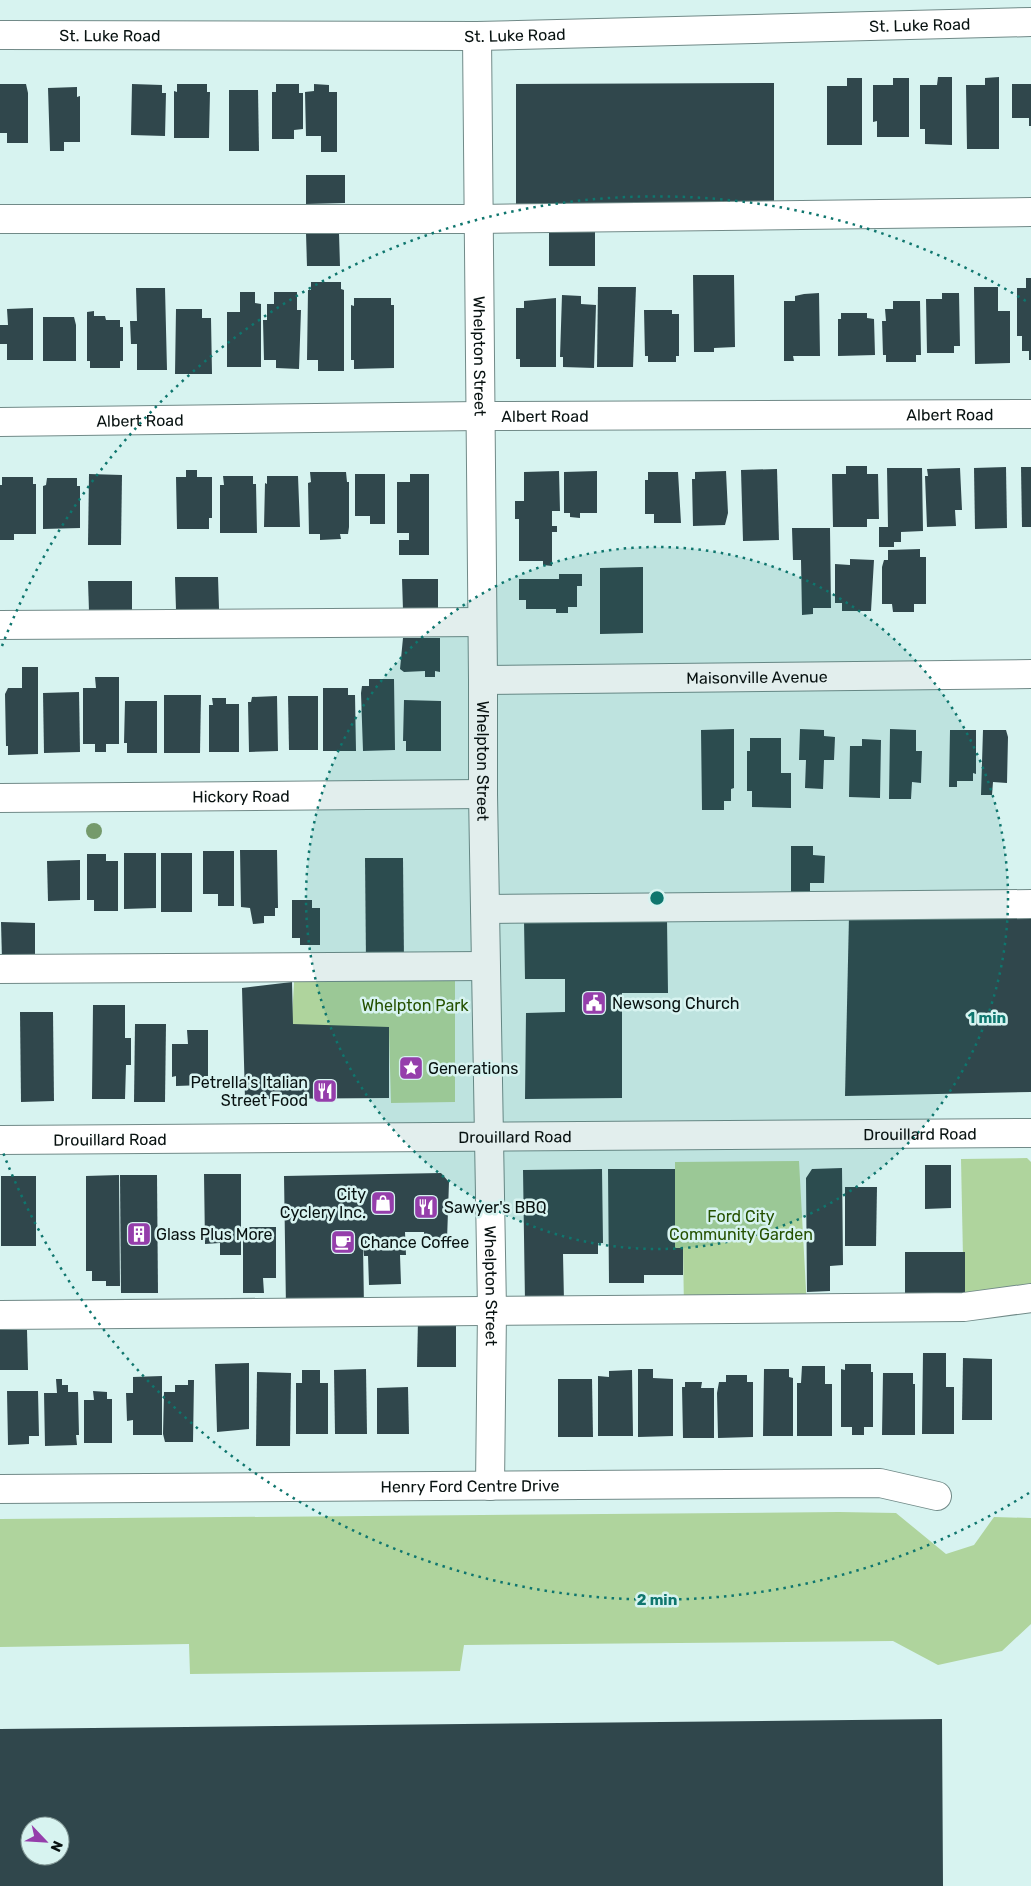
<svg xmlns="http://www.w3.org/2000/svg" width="1031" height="1886" font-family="Rubik,sans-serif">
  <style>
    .green { fill: #afd49d }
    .building { fill: #30474c; fill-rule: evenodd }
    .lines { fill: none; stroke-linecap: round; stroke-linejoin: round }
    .minor-casing { stroke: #718a88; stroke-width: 30 }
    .minor { stroke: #fff; stroke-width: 28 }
    .tree { fill: #759a6c }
    .ring { fill: none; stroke: #0f766e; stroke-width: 2.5; stroke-dasharray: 2.5 5 }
    .labels { text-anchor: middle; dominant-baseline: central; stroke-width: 5; stroke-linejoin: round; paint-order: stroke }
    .street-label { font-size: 16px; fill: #081211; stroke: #d7f3f0 }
    .poi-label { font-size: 16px; fill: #081211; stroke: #d7f3f0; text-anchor: start }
    .park-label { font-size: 16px; fill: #255100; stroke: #d7f3f0 }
    .centre { fill: #0f766e; stroke: #d7f3f0; stroke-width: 2.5 }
    .ring-label { font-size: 15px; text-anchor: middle; font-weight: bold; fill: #0f766e; stroke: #d7f3f0; stroke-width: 5; stroke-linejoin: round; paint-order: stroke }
  </style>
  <rect width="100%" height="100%" fill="#d7f3f0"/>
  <g class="green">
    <path d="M455,966V1102L391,1103L389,1032L291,1034L295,967Z"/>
    <path d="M1027,1158L1031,1162V1307H964L961,1159Z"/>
    <path d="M799,1161L807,1308L684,1309L683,1248H675V1162Z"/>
    <path d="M839,1512L896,1513L946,1554L974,1545L994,1517L1031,1518V1624L1002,1651L938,1665L893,1641L464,1645L460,1671L190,1674L189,1644L0,1647V1519Z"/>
  </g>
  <g class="building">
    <path d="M938,77H952V145L925,144V129H920V85H937Z"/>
    <path d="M999,77V149H967L966,85H985V78Z"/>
    <path d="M847,78H862V145H827V86H847Z"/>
    <path d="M893,78H909V137H877V121L873,122V85H893Z"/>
    <path d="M774,83V206L516,207V84Z"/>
    <path d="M0,84H26L28,93V143H7V133H0Z"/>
    <path d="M132,84L162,85V93H166L165,136L131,135Z"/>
    <path d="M177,84H207V92H210L209,138H174V91L177,92Z"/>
    <path d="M276,84H299V93H303V129L294,130V139H272V92H276Z"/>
    <path d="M314,84L329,85V92H337V152H321V136H306L305,92L314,91Z"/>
    <path d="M1012,84H1031V126H1029V118H1012Z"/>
    <path d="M77,87V97L80,96V142H64V151H50L48,88Z"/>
    <path d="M229,90H258L259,151H229Z"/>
    <path d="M306,175H345V203L306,204Z"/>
    <rect x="549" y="231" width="46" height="35"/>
    <path d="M339,233L340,266H307L306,234Z"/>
    <path d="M693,275H734L735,347L714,348V352H694Z"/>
    <path d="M1026,278H1031V360H1029V351H1022V336H1017V288H1026Z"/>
    <path d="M311,282H341V289L344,290V371H318V360H307L308,290H311Z"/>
    <path d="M598,287H636L633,367H597Z"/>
    <path d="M974,287H998V311H1010V363L975,364Z"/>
    <path d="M136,288H165L167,370H137V344H131L130,321H137Z"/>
    <path d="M240,292H255V303L261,304V367H227V312H240Z"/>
    <path d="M274,292H297V310H301L299,369L276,368V360H264L263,320H267V304H274Z"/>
    <path d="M819,293L820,356H793L794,361H784V301H795V296L804,294Z"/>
    <path d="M942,293H959L960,346H954V353H927L926,299H942Z"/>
    <path d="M562,295L581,296V304L596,305L594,368L563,367V357H560Z"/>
    <path d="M354,298H391V305H394V368L354,369V360H351V305L354,306Z"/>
    <path d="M556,298V367H520V359H516V308H524V301Z"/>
    <path d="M893,301H920L921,355H916V362H886V355H883L882,321H886L885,309H893Z"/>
    <path d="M33,308V360H7V344H0V325H8L7,309Z"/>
    <path d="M176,309H202V318H211L212,374H175Z"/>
    <path d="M644,310H672V314H679V356H676V362H648V356H645Z"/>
    <path d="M94,311V316H105L106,320H120V327H123V361H120V368H90V361H87V312Z"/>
    <path d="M841,313H867V318L874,319L875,355L838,356V319H841Z"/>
    <path d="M43,317H74L76,325V361H43Z"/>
    <path d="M846,466H867V474H878L879,519H867V527H833L832,474H846Z"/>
    <path d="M1006,467L1007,528L975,529L974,468Z"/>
    <path d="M1021,467H1031V527H1022Z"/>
    <path d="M887,468H922L923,531L901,532V542H894V547H879V527H888Z"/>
    <path d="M960,468L962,510H955L956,526L927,527L925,476H928L927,469Z"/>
    <path d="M777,469L779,540L743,541L741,470Z"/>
    <path d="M186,470H197V477H212V518H209V529H177L176,477H186Z"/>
    <path d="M559,471L560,511H552V526H557V532H552V566L543,565V561H519V519H515V501H524V472Z"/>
    <path d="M597,471V513H580V518L570,517V513H564V472Z"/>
    <path d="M726,471L728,513L725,525L693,526L692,479H695V472Z"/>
    <path d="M310,472H346L347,482H349V527L348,534H340L341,539L320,540V534H309L308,483L311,482Z"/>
    <path d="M648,472H678L681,523H654V514H645V480H648Z"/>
    <path d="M89,474L122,475L121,545H88Z"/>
    <path d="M355,474H385V524H370V516H355Z"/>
    <path d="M410,474H429V555H399V540H409V533H397V482H410Z"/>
    <path d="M223,476H253V484H256L257,533H220V485H224Z"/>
    <path d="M267,476H298L300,527H264L265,483L267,484Z"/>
    <path d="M2,477H33V484H36V534H14V540H0V485H2Z"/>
    <path d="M47,478H77V486H80V528L43,529V486L46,485Z"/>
    <path d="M792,528H830L831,608H813V614L802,615L801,560H793Z"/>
    <path d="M920,549V557H926V604H914V612H893L892,604H882V567L884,560H888V550Z"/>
    <path d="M850,559L874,560L871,611H842V603H835V564L850,565Z"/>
    <path d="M643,567V633L600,634V568Z"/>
    <path d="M559,574H582V586H577V607H568V613H556V609H526V600H519V579H559Z"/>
    <path d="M175,577H218L219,609L176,610Z"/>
    <path d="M402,579H438V611H403Z"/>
    <path d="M88,581H132V611H89Z"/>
    <path d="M403,638H440V672L435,671V677H425V671L404,672L400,669Z"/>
    <path d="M22,667H38V754L8,755V746H6L5,694L8,688H22Z"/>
    <path d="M95,677H119V744H106V752H95V744H83V688H96Z"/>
    <path d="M369,679H394L395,750L363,751L361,693L362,686H369Z"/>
    <path d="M323,688H348V695H355L356,751H323Z"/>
    <path d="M79,692L80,752L44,753L43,693Z"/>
    <path d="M164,695H201L200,753H164Z"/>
    <path d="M277,696L278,751L249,752L248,702H251L252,697Z"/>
    <path d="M288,696H318V750H289Z"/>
    <path d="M212,698H226V704H239V752H209V705H213Z"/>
    <path d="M404,700L441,701V751H406V741H403Z"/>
    <path d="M125,701H157V753H127V743H124Z"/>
    <path d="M734,729V788L731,789V801H724V810H702L701,730Z"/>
    <path d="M800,729L824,730V736L835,737L834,760H824L823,789L805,788L806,760H799Z"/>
    <path d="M890,729L916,730V751H922L921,783L912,782L911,799H889Z"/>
    <path d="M950,730H976V774L973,773V781H957V787H949Z"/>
    <path d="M983,730H1006L1008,737L1007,783L993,782L992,795H981Z"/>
    <path d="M750,738H781V773H791V808L752,807V791H747V751H750Z"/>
    <path d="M862,739L881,740L880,798L849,797L850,746H862Z"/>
    <path d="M791,846H813V855L825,856L824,883H810V893H791Z"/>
    <path d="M240,850H277L278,908H275V916H264V923L253,924L250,908L241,907Z"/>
    <path d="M203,851H234V906H218V894H203Z"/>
    <path d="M124,853H156V908L124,909Z"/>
    <rect x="161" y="853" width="31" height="59"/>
    <path d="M87,854H106V861H118V911H94V900H87Z"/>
    <path d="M365,858H403L404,962H366Z"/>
    <path d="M80,860V900L48,901L47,861Z"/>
    <path d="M292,900H312V908H320V945H300V938H292Z"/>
    <path d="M1031,915V1092L845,1096L849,916Z"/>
    <path d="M667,919L668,993H622V1098L525,1099L526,1013L565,1012V979H525L524,921Z"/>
    <path d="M1,922L35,923V960H2Z"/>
    <path d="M292,982L293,1024L389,1027V1098L245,1099L242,988Z"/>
    <path d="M93,1005H125V1038H131V1065H126L125,1099H92Z"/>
    <path d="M20,1012H53L54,1101L21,1102Z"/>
    <path d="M135,1024H166L165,1102H134Z"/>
    <path d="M187,1030H208V1076H204V1085L176,1086V1076L172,1077V1044H188Z"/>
    <path d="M925,1165H951V1208L925,1209Z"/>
    <path d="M842,1168L843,1265L830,1266V1291L807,1292L806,1178L812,1169Z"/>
    <path d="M602,1169L603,1243H598V1254H563L564,1301L525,1302L523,1170Z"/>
    <path d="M608,1169H675V1248H683V1275H644V1283H609Z"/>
    <path d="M441,1173L449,1182L447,1240L424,1239V1232H405L406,1255H400L401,1284L369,1285L368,1256H364L363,1244L364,1308H286L284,1176Z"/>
    <path d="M204,1174H241V1255H220V1243L205,1244Z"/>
    <path d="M119,1175L120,1286H106V1281H92V1271H86V1176Z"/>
    <path d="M120,1175H157L158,1293H121Z"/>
    <rect x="1" y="1176" width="35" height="70"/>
    <path d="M845,1187H877L876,1246H845Z"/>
    <path d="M243,1227H276V1278H263L264,1293H243Z"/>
    <rect x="905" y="1252" width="60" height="46"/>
    <path d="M418,1320H456V1367H417Z"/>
    <path d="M0,1330H27L28,1370H0Z"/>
    <path d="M923,1353H946V1387H954V1434H922Z"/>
    <path d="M963,1358L992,1359V1420H962Z"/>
    <path d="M249,1363V1429L217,1432L215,1364Z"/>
    <path d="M845,1364H871V1372H873V1427H864V1435H852V1427H841V1369L845,1370Z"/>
    <path d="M802,1366H825V1384H832V1436H797V1383H801Z"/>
    <path d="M366,1369L367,1434H335L334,1370Z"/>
    <path d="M638,1369H653V1378L673,1379V1436L638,1437Z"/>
    <path d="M764,1369H789V1377L793,1378V1436H763Z"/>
    <path d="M302,1370H320V1383H328V1434H296V1383H302Z"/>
    <path d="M632,1370L633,1436H598V1376L609,1377V1371Z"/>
    <path d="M257,1372L291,1373L290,1446H256Z"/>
    <path d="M883,1373H913V1384H915V1435H882Z"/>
    <path d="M726,1375H747V1382H753V1437L718,1438L717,1393L719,1382H726Z"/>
    <path d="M162,1376V1435H133V1420L127,1421L126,1393H133V1377Z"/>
    <path d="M56,1379H62V1385H68V1392H78L79,1435H76L77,1445L45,1446L44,1393H57Z"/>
    <path d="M558,1379H592L593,1437H558Z"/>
    <path d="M188,1380H194L193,1442H165L163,1434L164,1392H175V1385H188Z"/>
    <path d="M685,1382H702L701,1388H714V1438H683L682,1387H685Z"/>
    <path d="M408,1387L409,1434H377V1388Z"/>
    <path d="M7,1391H38L39,1436H29V1444L8,1445Z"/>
    <path d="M93,1391L107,1392V1399H112V1443H84V1400H94Z"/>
    <path d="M942,1719L943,1886H0V1729ZM30,1826H60V1856H30Z"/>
  </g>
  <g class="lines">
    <defs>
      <g id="minor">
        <path id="s1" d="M0,35L477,36L1031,22"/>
        <path id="s2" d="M477,36L483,680V794L492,1310L490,1486"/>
        <path d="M0,219H478L1031,212"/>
        <path id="s3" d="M0,422L480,416L1031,414"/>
        <path d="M0,625L482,622"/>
        <path id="s4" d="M483,680L1031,674"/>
        <path id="s5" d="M0,798L483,794"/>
        <path d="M485,909L1031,904"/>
        <path d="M0,969L485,966"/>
        <path id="s6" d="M0,1140L1031,1133"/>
        <path d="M0,1315L964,1307L1031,1298"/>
        <path id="s7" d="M0,1489L880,1483L937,1496"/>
      </g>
    </defs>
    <use href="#minor" class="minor-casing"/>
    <use href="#minor" class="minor"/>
  </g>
  <circle class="tree" cx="94" cy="831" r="8"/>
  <circle cx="657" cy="898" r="351" fill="#0f766e" fill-opacity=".12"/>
  <g class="ring">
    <circle cx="657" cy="898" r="351"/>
    <path d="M1029 1493A702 702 0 0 1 2 1150M2 646A702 702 0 0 1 1029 303"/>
  </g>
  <defs>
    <symbol id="civic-square" viewBox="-11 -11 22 22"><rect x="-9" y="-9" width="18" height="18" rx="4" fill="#953eab" stroke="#d7f3f0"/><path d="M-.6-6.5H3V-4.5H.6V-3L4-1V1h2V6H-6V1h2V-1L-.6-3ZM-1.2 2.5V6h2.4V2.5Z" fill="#fff"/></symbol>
    <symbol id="sight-square" viewBox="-11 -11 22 22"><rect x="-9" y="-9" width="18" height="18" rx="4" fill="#953eab" stroke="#d7f3f0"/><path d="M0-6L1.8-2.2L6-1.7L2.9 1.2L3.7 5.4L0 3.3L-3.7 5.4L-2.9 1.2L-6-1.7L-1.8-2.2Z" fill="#fff"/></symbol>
    <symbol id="restaurant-square" viewBox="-11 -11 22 22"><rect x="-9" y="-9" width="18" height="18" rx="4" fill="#953eab" stroke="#d7f3f0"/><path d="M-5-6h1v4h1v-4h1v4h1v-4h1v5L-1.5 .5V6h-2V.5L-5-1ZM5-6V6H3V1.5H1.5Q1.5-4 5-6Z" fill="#fff"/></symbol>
    <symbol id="shop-square" viewBox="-11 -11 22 22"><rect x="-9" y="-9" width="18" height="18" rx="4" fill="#953eab" stroke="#d7f3f0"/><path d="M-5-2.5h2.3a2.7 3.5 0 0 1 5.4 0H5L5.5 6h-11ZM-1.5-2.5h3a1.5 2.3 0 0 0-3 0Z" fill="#fff"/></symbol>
    <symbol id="building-square" viewBox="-11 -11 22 22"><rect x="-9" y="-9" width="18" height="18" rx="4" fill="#953eab" stroke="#d7f3f0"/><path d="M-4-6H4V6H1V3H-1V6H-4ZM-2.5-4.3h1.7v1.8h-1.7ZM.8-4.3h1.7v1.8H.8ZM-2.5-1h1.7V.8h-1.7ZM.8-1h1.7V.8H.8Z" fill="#fff"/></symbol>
    <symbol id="cafe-square" viewBox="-11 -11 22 22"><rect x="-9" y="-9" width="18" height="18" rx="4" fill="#953eab" stroke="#d7f3f0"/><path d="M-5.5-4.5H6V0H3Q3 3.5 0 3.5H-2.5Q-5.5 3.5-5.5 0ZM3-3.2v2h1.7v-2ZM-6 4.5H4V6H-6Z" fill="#fff"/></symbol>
  </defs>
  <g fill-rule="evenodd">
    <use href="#civic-square" x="580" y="989" width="28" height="28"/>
    <use href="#sight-square" x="397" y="1054" width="28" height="28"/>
    <use href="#restaurant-square" x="311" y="1077" width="28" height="28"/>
    <use href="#shop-square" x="369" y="1189" width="28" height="28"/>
    <use href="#restaurant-square" x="412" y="1193" width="28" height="28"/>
    <use href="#building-square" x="125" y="1220" width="28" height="28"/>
    <use href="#cafe-square" x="329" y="1228" width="28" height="28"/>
  </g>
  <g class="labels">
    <g class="street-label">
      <text stroke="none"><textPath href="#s1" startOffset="920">St. Luke Road</textPath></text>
      <text stroke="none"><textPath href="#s1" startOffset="515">St. Luke Road</textPath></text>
      <text stroke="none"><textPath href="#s1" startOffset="110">St. Luke Road</textPath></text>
      <text stroke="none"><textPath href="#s2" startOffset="320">Whelpton Street</textPath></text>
      <text stroke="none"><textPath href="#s3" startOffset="950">Albert Road</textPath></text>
      <text stroke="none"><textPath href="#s3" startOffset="545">Albert Road</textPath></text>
      <text stroke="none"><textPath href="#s3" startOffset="140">Albert Road</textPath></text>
      <text stroke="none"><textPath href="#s4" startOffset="274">Maisonville Avenue</textPath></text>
      <text stroke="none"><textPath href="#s2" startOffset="725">Whelpton Street</textPath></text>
      <text stroke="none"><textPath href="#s5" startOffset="241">Hickory Road</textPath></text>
      <text stroke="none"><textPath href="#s6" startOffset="920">Drouillard Road</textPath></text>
      <text stroke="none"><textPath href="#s6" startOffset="515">Drouillard Road</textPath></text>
      <text stroke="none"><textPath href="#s6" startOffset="110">Drouillard Road</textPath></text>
      <text stroke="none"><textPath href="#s2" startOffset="1250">Whelpton Street</textPath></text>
      <text stroke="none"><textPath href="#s7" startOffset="470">Henry Ford Centre Drive</textPath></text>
    </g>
    <g class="poi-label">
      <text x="612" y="1003">Newsong Church</text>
      <text x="428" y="1068">Generations</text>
      <text x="308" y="1082" text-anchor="end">Petrella's Italian<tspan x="308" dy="18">Street Food</tspan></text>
      <text x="366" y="1194" text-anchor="end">City<tspan x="366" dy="18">Cyclery Inc.</tspan></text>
      <text x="444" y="1207">Sawyer's BBQ</text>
      <text x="156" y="1234">Glass Plus More</text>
      <text x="360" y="1242">Chance Coffee</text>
    </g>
    <g class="park-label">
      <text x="415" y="1005">Whelpton Park</text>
      <text x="741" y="1216">Ford City<tspan x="741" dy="18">Community Garden</tspan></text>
    </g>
  </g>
  <circle cx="657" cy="898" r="8" class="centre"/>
  <g class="ring-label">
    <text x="987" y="1023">1 min</text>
    <text x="657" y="1605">2 min</text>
  </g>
  <g transform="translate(45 1841) rotate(115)"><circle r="24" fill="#d7f3f0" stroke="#849997"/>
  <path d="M0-4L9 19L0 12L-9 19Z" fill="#953eab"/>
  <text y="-8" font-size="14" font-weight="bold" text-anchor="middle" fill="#081211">N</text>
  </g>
</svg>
